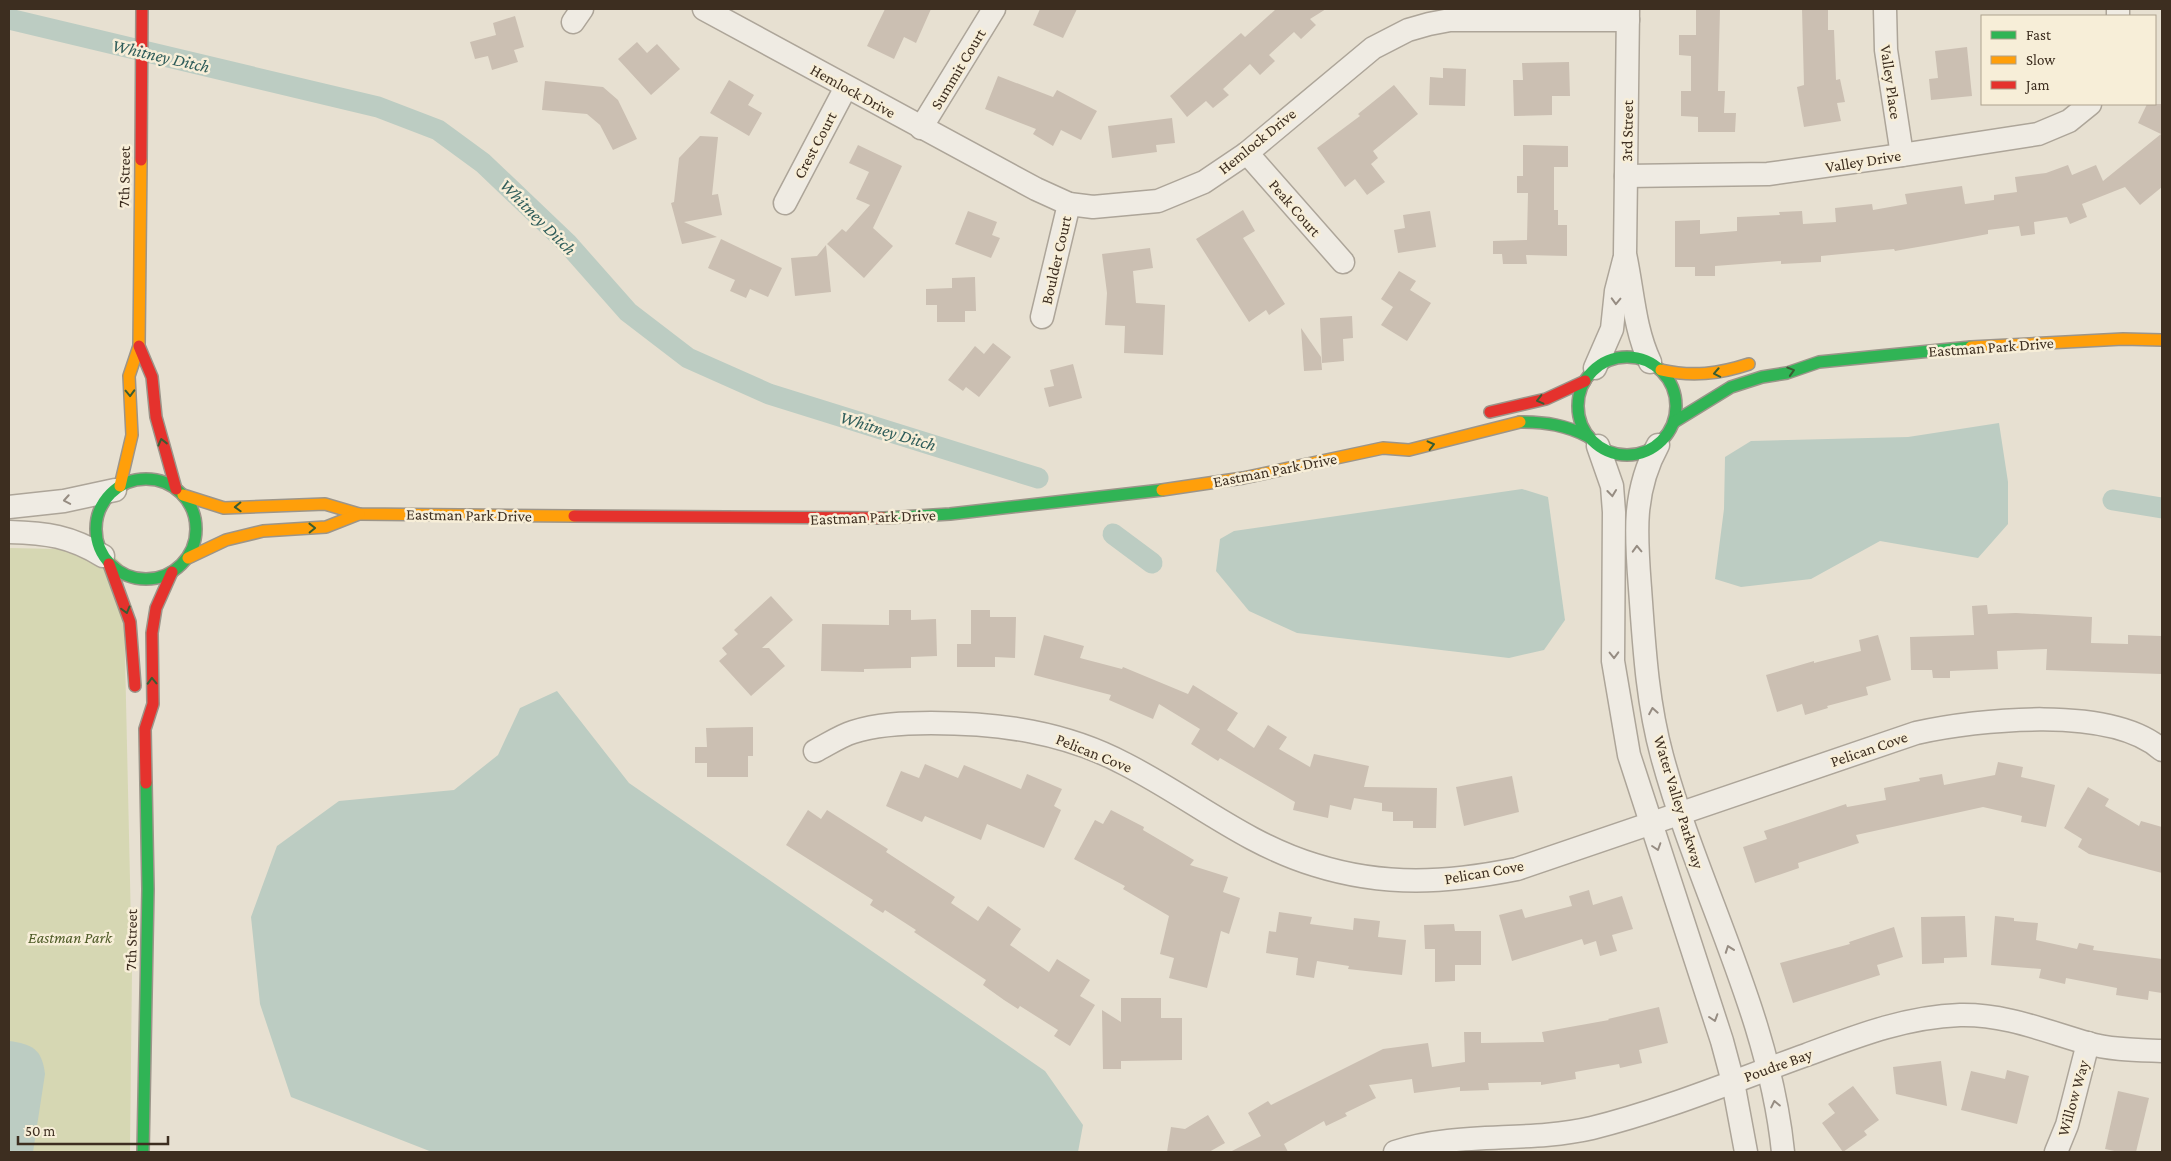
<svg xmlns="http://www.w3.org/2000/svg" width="2171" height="1161" font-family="'Crimson Pro',serif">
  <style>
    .green { fill: #d6d7b3 }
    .water { fill: #bcccc2 }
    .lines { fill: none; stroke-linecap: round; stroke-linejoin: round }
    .canal { stroke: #bcccc2; stroke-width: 21 }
    .building { fill: #cbbfb2 }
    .street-casing { stroke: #ada599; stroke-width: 25 }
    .fast-casing { stroke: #9c958a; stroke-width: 14 }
    .slow-casing { stroke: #9c958a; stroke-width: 14 }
    .jam-casing { stroke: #9c958a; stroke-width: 14 }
    .street { stroke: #efebe3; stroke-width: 22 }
    .fast { stroke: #30b455; stroke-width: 11 }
    .slow { stroke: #ff9f0a; stroke-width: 11 }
    .jam { stroke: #e5322d; stroke-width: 11 }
    .oneway { stroke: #968c82 }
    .oneway2 { stroke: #385d33 }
    .labels { text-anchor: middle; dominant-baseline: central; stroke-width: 5; stroke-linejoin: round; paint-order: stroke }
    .street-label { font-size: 16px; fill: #3d2e20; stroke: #f7eed8 }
    .park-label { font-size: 16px; font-style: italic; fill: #4d5a26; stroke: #f7eed8 }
    .water-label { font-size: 18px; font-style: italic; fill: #2f5d5a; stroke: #f7eed8 }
  </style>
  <rect width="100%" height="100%" fill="#e7e0d1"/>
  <path class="green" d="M9,548L108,550L123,565L132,970L130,1152H9Z"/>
  <g class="water">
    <path d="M1999,423L2008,482V524L1978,558L1880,541L1811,579L1741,587L1715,579L1724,509L1725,457L1751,441L1908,437Z"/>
    <path d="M1522,489L1548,497L1565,620L1544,650L1509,658L1297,633L1249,611L1216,571L1220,539L1234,531Z"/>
    <path d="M557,691L629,783L1045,1071L1083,1125L1078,1152H432L291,1097L260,1004L251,917L277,846L339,801L454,790L498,755L520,708Z"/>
    <path d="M9,1041C32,1044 42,1049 45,1074L33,1152H9Z"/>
  </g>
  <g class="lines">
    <g class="canal">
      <path d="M9,19L378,107L438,130L483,163L567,243L628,312L688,358L769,394L1038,478"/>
      <path d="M2113,500L2162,508"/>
      <path d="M1113,534L1152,563"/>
    </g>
  </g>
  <g class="building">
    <path d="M885,9H931L916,43L904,37L894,59L867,46Z"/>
    <path d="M1040,9H1077L1063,38L1033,25Z"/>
    <path d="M1276,9H1326L1310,19L1316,25L1301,39L1294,32L1269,55L1275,61L1260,75L1250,64L1223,89L1229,95L1213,108L1206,101L1187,117L1170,96L1241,33L1245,37Z"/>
    <path d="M1696,9H1720L1718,91H1725L1724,113H1736L1735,132H1698V117L1681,116V91H1691V56L1679,55V35H1696Z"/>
    <path d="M1802,9H1828V30H1834L1836,80L1840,79L1845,102L1837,103L1841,121L1804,127L1797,87L1804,85Z"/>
    <path d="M515,16L524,47L514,50L518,62L492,70L488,56L475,59L470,42L496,35L493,23Z"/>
    <path d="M637,42L647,53L657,44L680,69L651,95L618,59Z"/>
    <path d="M1967,47L1972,96L1931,100L1929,79L1938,78L1935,51Z"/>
    <path d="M1569,62L1570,96H1552V115L1514,116L1513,80H1523L1522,63Z"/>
    <path d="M1443,68L1466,69L1465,106L1429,105L1430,77L1443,78Z"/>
    <path d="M998,76L1053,97L1057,90L1097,111L1081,140L1061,130L1053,146L1033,134L1036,129L985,109Z"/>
    <path d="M729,80L754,95L748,105L762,113L749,136L710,113Z"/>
    <path d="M545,81L603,87L618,100L637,139L613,150L600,125L587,114L542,110Z"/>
    <path d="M1394,85L1418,114L1373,151L1378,158L1371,164L1385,182L1367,195L1355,179L1345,187L1317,148L1360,116L1358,114Z"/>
    <path d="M2147,104H2162V187L2140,205L2125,187L2082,204L2087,217L2070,224L2067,217L2034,222L2035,234L2021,236L2019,226L1988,230V234L1935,244L1895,251L1894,249L1821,256V262L1781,264V261L1715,266V276H1695V267H1675V221L1700,220V234L1737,231V217L1780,215L1779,212L1802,211L1803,224L1836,222L1835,208L1872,204L1873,210L1907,204L1905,194L1962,186L1965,204L1994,200V195L2017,192L2015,177L2046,173L2068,165L2072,175L2096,165L2103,181L2161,134L2138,123Z"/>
    <path d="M1172,118L1175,143L1156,145L1157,152L1112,158L1108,126Z"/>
    <path d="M700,136L718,137L712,195L718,194L722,215L684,222L717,237L682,244L671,203L674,202L679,158Z"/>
    <path d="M858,145L902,166L873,228L893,246L864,278L827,244L842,229L846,232L870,205L856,199L869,172L849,163Z"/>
    <path d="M1523,145L1568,146V167H1554V210H1558V225H1567V256L1526,255L1527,264H1503L1502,254H1493V241L1527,240L1528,193H1517V176H1523Z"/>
    <path d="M1243,210L1255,231L1243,238L1285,304L1269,315L1266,310L1249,322L1196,239Z"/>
    <path d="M968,211L997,222L992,235L1000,238L991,258L955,244Z"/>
    <path d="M1430,211L1436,247L1398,253L1394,230L1405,228L1403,215Z"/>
    <path d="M721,239L782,268L768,297L750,289L746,298L730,291L735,280L708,268Z"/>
    <path d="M826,245L831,292L795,296L791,258L817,256Z"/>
    <path d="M1150,248L1153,268L1133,271L1136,303L1165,305L1163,355L1124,353L1125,326L1105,325L1107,293L1102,254Z"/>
    <path d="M1399,271L1416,281L1410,290L1431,303L1407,341L1381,325L1393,307L1381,299Z"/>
    <path d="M975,277L976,311H965V322H937V305H926V289L952,288V278Z"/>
    <path d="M1352,316L1353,338L1343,339L1344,361L1322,363L1320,318Z"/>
    <path d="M1301,328L1321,357L1322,370L1304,371Z"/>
    <path d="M993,343L1011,357L979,397L966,387L963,391L948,380L975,346L984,354Z"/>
    <path d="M1073,364L1082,398L1049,407L1044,388L1054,386L1050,370Z"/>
    <path d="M771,596L793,620L762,648H769L785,666L751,696L719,661L727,654L722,648L738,634L734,630Z"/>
    <path d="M1987,605L1988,614L2016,613L2092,617L2091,643L2128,644V635L2162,636V674L2046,670L2047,649L1997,651L1998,669L1950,671V678H1933L1932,670H1911L1910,637L1974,635L1972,606Z"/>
    <path d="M889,610H911V620L936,619L937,656L911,657V668L864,669V672L821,671L822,624L889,625Z"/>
    <path d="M971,610H990V617H1016L1015,658L995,657V667H957V644H971Z"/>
    <path d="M1044,635L1084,646L1080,658L1122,669L1123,667L1188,694L1193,685L1238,713L1227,730L1254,748L1268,725L1287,737L1279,749L1310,767L1314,754L1369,766L1364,787L1437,788L1436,828H1413V821H1393V812L1382,811V803L1354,798L1351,810L1330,805L1328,818L1293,810L1295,802L1220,758L1218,761L1191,744L1200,729L1159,704L1153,719L1109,700L1111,695L1034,675Z"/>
    <path d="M1878,635L1891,680L1866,687L1868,695L1827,706L1828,708L1805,715L1802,704L1777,712L1766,675L1814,661V663L1861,651L1859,640Z"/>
    <path d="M753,727V756H748V777H707V763H695V747H707L706,728Z"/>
    <path d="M1998,762L2023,767L2021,777L2055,785L2046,827L2021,822L2022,816L1983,807L1856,835L1859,843L1798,863L1799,868L1755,883L1743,847L1767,839L1764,831L1846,804L1847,807L1886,800L1884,788L1920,781L1919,778L1942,774L1944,785L1995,775Z"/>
    <path d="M925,764L958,778L964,765L1021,789L1027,774L1062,789L1054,806L1061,810L1044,848L987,824L981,840L925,816L922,822L886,806L901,771L919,778Z"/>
    <path d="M1512,776L1519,812L1464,826L1456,787Z"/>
    <path d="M2088,787L2109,799L2105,806L2139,826L2141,821L2162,827V873L2089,854L2078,847L2082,839L2064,828Z"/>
    <path d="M808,810L821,819L827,810L888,849L886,852L955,897L951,903L978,921L988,906L1021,929L1010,945L1049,972L1057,959L1090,980L1080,996L1095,1005L1070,1046L1054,1036L1058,1030L1020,1006L1018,1009L1004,1000L983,985L986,980L914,932L916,930L885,910L883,913L870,905L873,900L786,845Z"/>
    <path d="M1111,810L1144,827L1143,830L1194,860L1190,865L1228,877L1223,892L1240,898L1229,934L1221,931L1207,988L1169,978L1174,958L1160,954L1169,916L1123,889L1125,886L1074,859L1095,820L1103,824Z"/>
    <path d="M1589,890L1593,905L1622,896L1633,929L1612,935L1617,951L1600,956L1596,941L1584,945L1582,939L1512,961L1499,915L1522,909L1525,918L1572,906L1569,896Z"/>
    <path d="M1279,912L1312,917L1310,924L1353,930L1354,918L1380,921L1378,937L1406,940L1402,975L1348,969L1349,966L1317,961L1314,978L1296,975L1298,958L1266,953L1269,931L1276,932Z"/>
    <path d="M1965,916L1967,957L1944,958V963L1922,964L1921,917Z"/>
    <path d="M1995,916L2014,918V921L2038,923L2036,940L2077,949L2079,943L2094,946L2093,950L2162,959V993L2149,991L2148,1000L2116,995L2117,988L2066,978L2065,984L2039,978L2041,969L1991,965Z"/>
    <path d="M1454,924L1455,931H1481V965H1455V981L1435,982V949H1425L1424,925Z"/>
    <path d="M1894,927L1903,957L1877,965L1880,975L1793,1003L1780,963L1850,944L1849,942Z"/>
    <path d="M1121,998H1161V1018H1182V1060L1121,1061V1069H1103L1102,1010L1121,1022Z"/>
    <path d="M1659,1007L1668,1043L1639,1050L1642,1063L1620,1068L1619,1064L1575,1072L1576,1079L1541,1085V1082L1488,1083L1489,1090L1460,1091V1087L1414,1093L1412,1079L1369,1085L1376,1098L1345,1113L1347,1116L1326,1126L1324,1121L1284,1144L1288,1152H1230L1261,1136L1248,1113L1268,1101L1271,1105L1383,1049L1428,1043L1432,1067L1465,1062L1464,1032H1481V1043L1544,1042L1542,1032L1609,1020L1608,1019Z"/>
    <path d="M1941,1061L1947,1106L1896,1094L1893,1067Z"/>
    <path d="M2007,1070L2029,1076L2017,1124L1961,1110L1971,1071L2005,1079Z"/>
    <path d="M1853,1086L1879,1120L1864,1131L1867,1135L1843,1152L1822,1123L1835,1113L1828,1104Z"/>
    <path d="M2118,1091L2149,1098L2136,1152H2119L2105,1149Z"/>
    <path d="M1208,1115L1225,1143L1209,1152H1167L1171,1127L1185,1129Z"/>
  </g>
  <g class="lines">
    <defs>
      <g id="street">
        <path d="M704,9L1036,189L1069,204L1093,207L1158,201L1204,182L1247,153L1373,48L1408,30L1429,24L1450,20H1628"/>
        <path d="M1628,9L1625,254C1633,291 1634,328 1650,362"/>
        <path d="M1885,9L1886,50L1902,155"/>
        <path d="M2118,16V9"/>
        <path d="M573,22L582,9"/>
        <path d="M921,128L994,9"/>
        <path d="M1247,153L1343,262"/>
        <path d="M1626,176L1768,174L1902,155L2038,134L2069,121L2090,104"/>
        <path d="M785,203L846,87"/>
        <path d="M1042,317L1069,204"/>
        <path d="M1595,368L1612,329L1616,291L1624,260"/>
        <path d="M1658,445C1632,492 1636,536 1640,588C1644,644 1647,701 1662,756C1698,889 1769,1013 1783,1152"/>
        <path d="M1598,446L1612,486L1614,512L1613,661L1629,755L1722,1041L1733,1082L1746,1152"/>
        <path d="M9,507L64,501L115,490"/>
        <path d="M9,532C47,533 70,536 103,556"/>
        <path d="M815,751C827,745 840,736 853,732C878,724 905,723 931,723C999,723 1065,732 1125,764C1190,797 1245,844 1315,865C1385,887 1447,883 1517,869L1916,733C1979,719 2111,705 2162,750"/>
        <path d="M1395,1152C1458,1131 1527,1143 1592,1128C1665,1110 1736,1080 1806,1055C1857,1036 1905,1017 1960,1015C2005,1014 2045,1031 2087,1043C2111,1050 2138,1050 2162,1051"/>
        <path d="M2056,1152L2067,1125L2088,1043"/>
      </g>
      <g id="fast">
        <circle cx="1627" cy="406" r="49"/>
        <path d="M1520,422C1546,422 1566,425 1589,437"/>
        <path d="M1674,422L1731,387L1762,377L1787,373L1819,362L1971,347"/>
        <circle cx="146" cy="529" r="50"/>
        <path d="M884,518L950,514L1162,490"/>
        <path d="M143,1152L148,889L146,783"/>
      </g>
      <g id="slow">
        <path d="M1971,347L2123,339L2162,340"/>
        <path d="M1661,370C1692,377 1719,374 1749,364"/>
        <path d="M120,486L132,435L129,376L139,346L141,160"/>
        <path d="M1162,490L1243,478L1383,448L1409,450L1520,422"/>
        <path d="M183,495L224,508L325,504L359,514L574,516"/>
        <path d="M188,558L226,540L263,531L326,527L359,514"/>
      </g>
      <g id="jam">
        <path d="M141,160L142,9"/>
        <path d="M139,346L152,377L156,417L176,489"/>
        <path d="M1490,412L1546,399L1585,381"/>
        <path d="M574,516L884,518"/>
        <path d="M109,564L130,622L135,686"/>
        <path d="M146,783L145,729L153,704L152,633L156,608L172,572"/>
      </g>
    </defs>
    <use href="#street" class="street-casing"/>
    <use href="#fast" class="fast-casing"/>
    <use href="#slow" class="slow-casing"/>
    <use href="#jam" class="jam-casing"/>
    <use href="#street" class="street"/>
    <use href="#fast" class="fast"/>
    <use href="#slow" class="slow"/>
    <use href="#jam" class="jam"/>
  </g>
  <defs><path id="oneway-chevron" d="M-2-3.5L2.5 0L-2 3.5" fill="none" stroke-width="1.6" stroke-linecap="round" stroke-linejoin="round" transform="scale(1.25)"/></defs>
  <g class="oneway">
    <use href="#oneway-chevron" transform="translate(1616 301) rotate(92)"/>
    <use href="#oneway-chevron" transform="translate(1612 493) rotate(84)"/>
    <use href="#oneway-chevron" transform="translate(67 500) rotate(170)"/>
    <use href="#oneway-chevron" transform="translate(1637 549) rotate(-92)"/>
    <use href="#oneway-chevron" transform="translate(1614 655) rotate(89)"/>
    <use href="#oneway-chevron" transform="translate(1653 711) rotate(-100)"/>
    <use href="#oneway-chevron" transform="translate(1657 847) rotate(72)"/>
    <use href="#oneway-chevron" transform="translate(1729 949) rotate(-110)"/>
    <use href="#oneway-chevron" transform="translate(1714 1018) rotate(72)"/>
    <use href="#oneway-chevron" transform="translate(1775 1104) rotate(-102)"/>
  </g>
  <g class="oneway2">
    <use href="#oneway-chevron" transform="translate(1791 371) rotate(-17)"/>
    <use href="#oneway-chevron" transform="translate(1717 373) rotate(169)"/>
    <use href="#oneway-chevron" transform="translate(130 393) rotate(88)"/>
    <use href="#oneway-chevron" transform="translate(1540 400) rotate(166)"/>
    <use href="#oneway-chevron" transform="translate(162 442) rotate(-104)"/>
    <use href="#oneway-chevron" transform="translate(1431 445) rotate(-14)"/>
    <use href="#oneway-chevron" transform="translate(238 507) rotate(178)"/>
    <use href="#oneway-chevron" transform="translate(312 528) rotate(-1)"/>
    <use href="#oneway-chevron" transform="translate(126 610) rotate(75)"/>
    <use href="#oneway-chevron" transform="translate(152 681) rotate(-92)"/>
  </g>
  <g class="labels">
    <g class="street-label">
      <text transform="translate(958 69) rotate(-59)">Summit Court</text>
      <text transform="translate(1891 82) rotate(82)">Valley Place</text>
      <text transform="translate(853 91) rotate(29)">Hemlock Drive</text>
      <text transform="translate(1627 131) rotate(-89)">3rd Street</text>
      <text transform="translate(1257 141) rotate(-39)">Hemlock Drive</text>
      <text transform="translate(815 145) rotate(-62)">Crest Court</text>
      <text transform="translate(1863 161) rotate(-9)">Valley Drive</text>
      <text transform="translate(124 177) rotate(-89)">7th Street</text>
      <text transform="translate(1295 208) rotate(49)">Peak Court</text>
      <text transform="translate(1056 260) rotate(-77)">Boulder Court</text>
      <text transform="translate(1991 347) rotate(-4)">Eastman Park Drive</text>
      <text transform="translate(1275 470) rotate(-11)">Eastman Park Drive</text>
      <text transform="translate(469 515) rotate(1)">Eastman Park Drive</text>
      <text transform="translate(873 517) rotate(-2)">Eastman Park Drive</text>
      <text transform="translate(1869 749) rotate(-19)">Pelican Cove</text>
      <text transform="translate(1094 753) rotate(22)">Pelican Cove</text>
      <text transform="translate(1679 802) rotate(73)">Water Valley Parkway</text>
      <text transform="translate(1484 872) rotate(-10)">Pelican Cove</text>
      <text transform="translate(131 940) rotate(-89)">7th Street</text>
      <text transform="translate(1778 1065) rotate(-20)">Poudre Bay</text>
      <text transform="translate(2073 1098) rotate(-74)">Willow Way</text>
    </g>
    <g class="park-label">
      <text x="70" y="937">Eastman Park</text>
    </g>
    <g class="water-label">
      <text transform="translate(161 56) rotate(13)">Whitney Ditch</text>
      <text transform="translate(538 217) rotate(45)">Whitney Ditch</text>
      <text transform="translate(888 431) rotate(17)">Whitney Ditch</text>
    </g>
  </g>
  <rect width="2171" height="1161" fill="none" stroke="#3d2e20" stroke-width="20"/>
  <rect x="1981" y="15" width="175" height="90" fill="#f7eed8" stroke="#ada18e"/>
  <rect x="1991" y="31" width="25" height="8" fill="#30b455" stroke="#ada18e"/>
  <text x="2026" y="40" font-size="15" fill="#3d2e20">Fast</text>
  <rect x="1991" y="56" width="25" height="8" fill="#ff9f0a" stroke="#ada18e"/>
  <text x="2026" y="65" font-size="15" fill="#3d2e20">Slow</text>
  <rect x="1991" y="81" width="25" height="8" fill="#e5322d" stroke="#ada18e"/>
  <text x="2026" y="90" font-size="15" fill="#3d2e20">Jam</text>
  <path d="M18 1136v8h150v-8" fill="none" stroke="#3d2e20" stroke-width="2.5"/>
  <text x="25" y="1136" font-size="15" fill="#3d2e20" stroke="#f7eed8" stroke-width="4" paint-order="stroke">50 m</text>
</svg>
